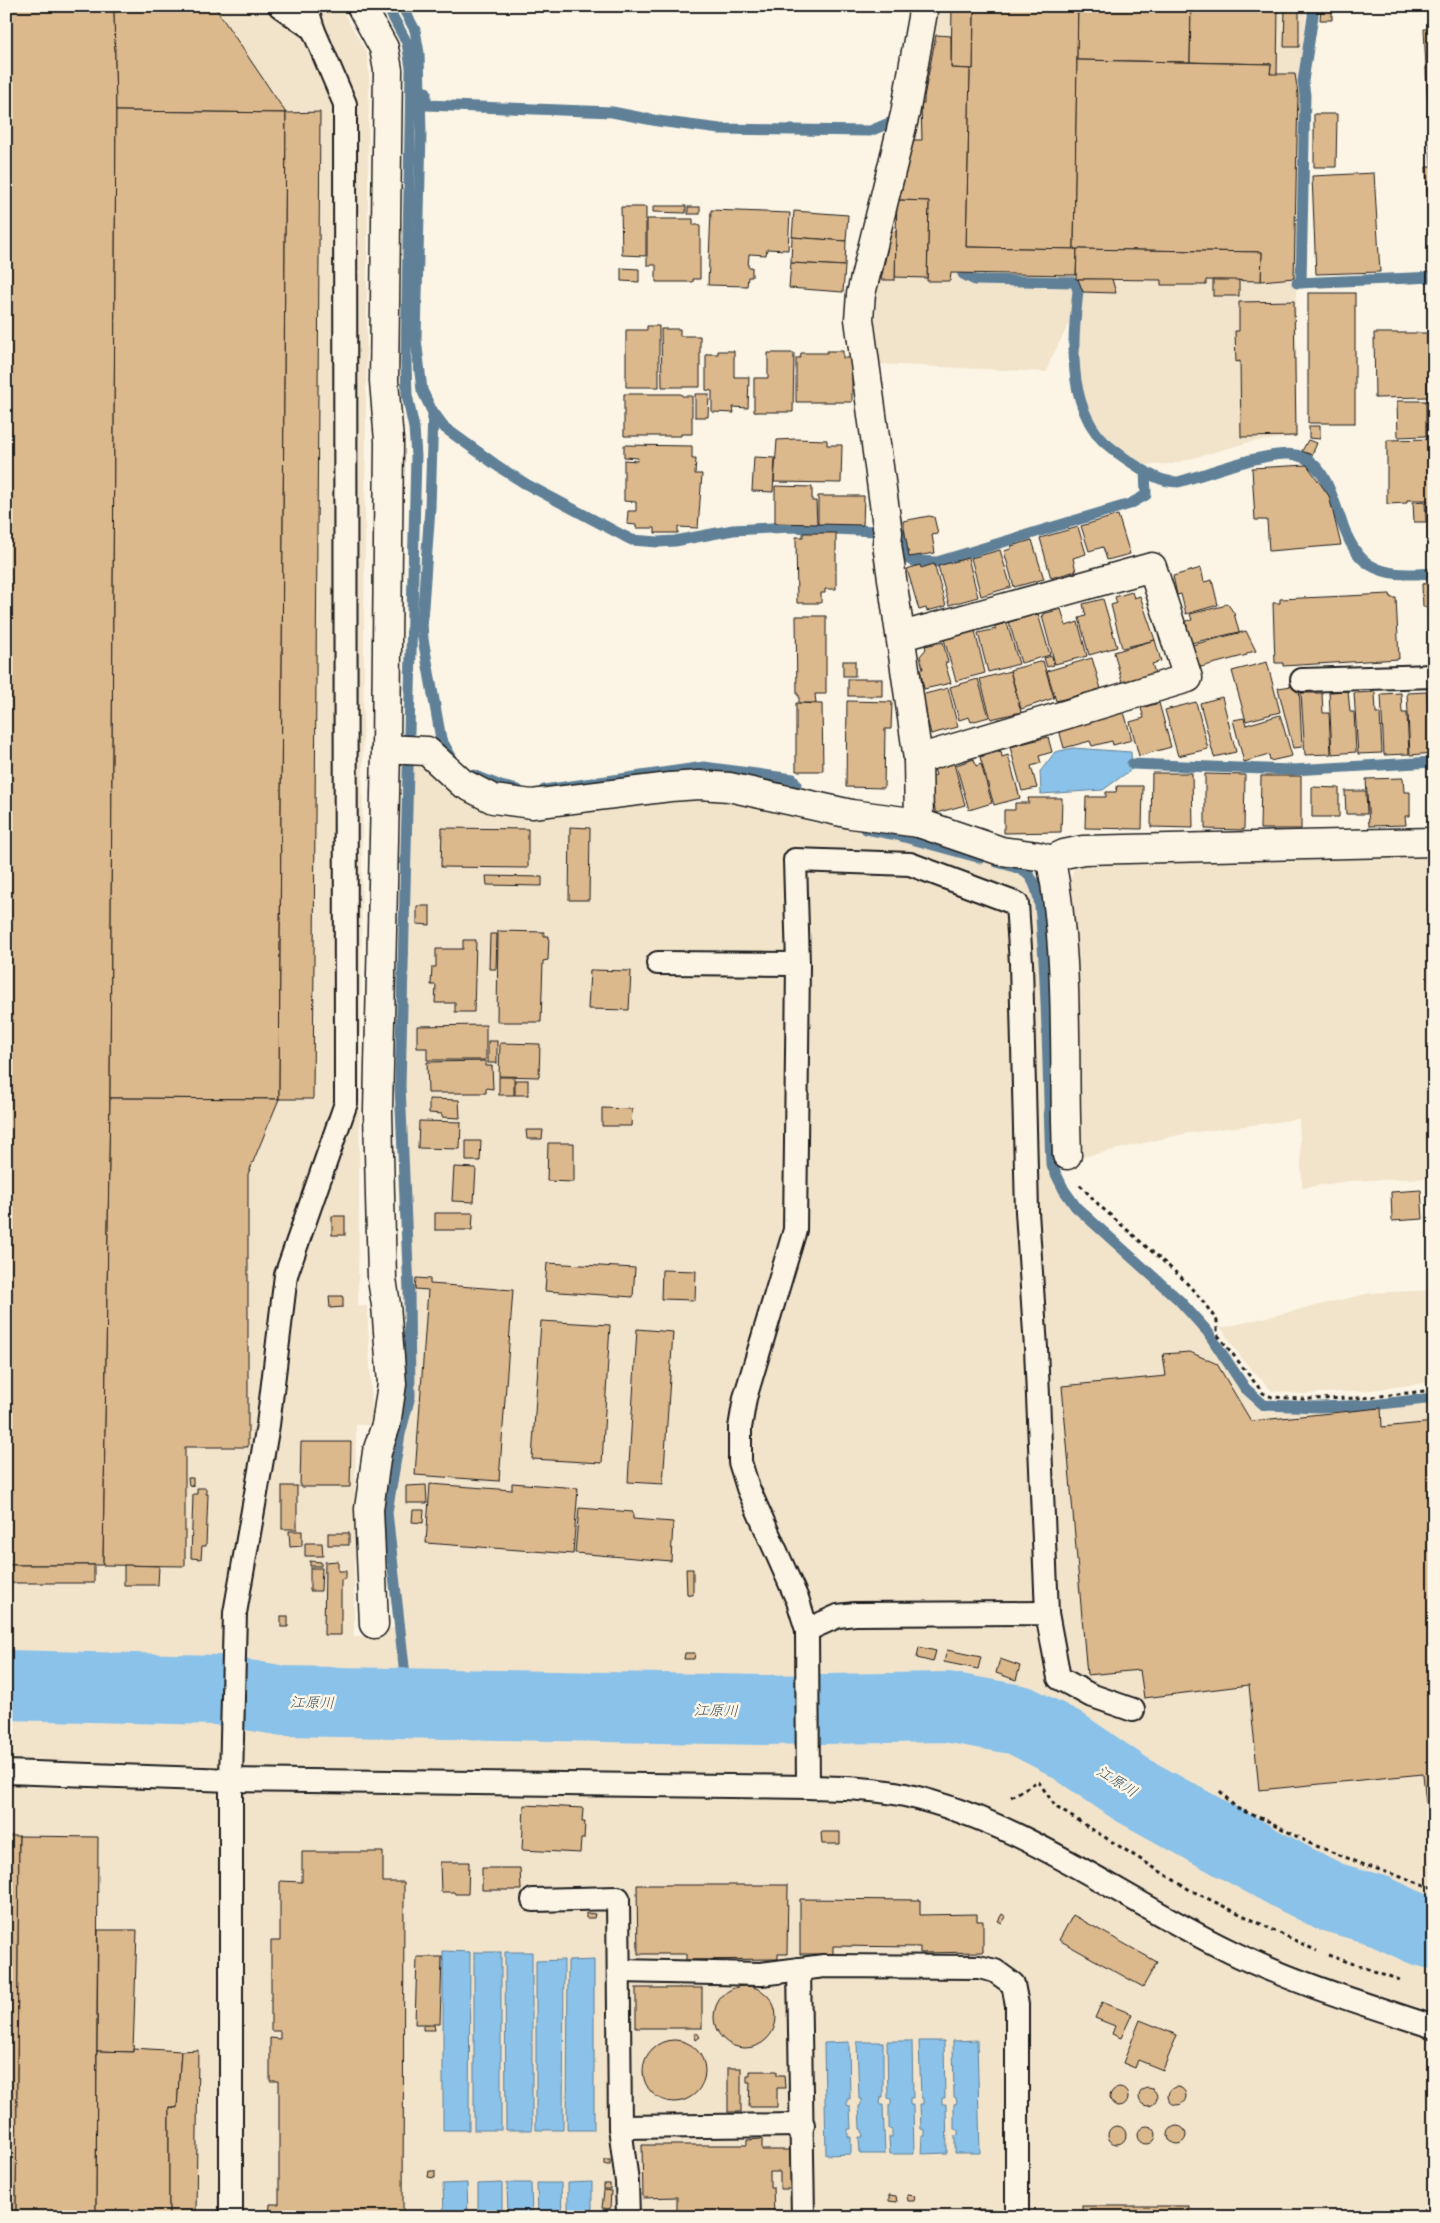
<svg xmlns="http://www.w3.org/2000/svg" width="1440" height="2223" font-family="'Playpen Sans','Klee One',sans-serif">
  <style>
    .built { fill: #f2e3cb }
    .water { fill: #8bc2e9; stroke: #5f8097 }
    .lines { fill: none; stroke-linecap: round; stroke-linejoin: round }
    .stream { stroke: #5f8097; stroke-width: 11 }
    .river { stroke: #8bc2e9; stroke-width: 70 }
    .building { fill: #dcb88d; stroke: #1c1c1c }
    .lane-casing { stroke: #1c1c1c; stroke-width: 26 }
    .street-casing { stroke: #1c1c1c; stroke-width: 31 }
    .path { stroke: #1c1c1c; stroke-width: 3; stroke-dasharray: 4 4; stroke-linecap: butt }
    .lane { stroke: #fcf5e5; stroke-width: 22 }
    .street { stroke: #fcf5e5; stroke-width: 28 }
    .labels { text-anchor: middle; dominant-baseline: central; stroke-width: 5; stroke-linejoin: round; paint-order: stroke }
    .water-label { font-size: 15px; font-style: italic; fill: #435664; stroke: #fcf5e5 }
  </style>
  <rect width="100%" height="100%" fill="#fcf5e5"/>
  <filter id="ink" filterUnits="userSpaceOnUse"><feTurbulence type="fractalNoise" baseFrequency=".02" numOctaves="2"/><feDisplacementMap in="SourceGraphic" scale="10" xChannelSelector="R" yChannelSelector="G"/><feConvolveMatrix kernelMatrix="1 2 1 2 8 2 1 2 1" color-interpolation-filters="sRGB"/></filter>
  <g filter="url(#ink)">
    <g class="built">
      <path d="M6,6H340L367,53L369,75L358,1306H367L373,1425H356L354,1636H378V1629L394,1628L383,1513L406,1385L395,1089L403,763H416L453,788L719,801L745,805L772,810L811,822L897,837L1009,868L1023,875L1031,882L1036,904L1042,990L1046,1160L1049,1173L1056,1184L1074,1210L1177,1302L1221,1357L1243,1390L1262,1408L1267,1410L1373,1408L1434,1402V2217H6Z"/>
      <path d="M934,6H1307L1303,46L1297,81L1300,95L1296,278L1297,437L1250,442L1172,464L1144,465L1128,459L1102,437L1083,405L1078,381L1075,349L1079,288H1074L1076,291L1074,314L1050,361L1047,372L877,364L875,320L879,280L876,279Z"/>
      <path d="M1434,852V1178L1349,1181L1302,1188L1299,1119L1188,1133L1083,1157L1068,886L1074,868L1079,863Z"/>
      <path d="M1434,1290V1382L1363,1391L1302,1394L1272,1391L1242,1359L1221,1328L1370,1293Z"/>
    </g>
    <g class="water">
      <path d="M1073,748L1131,752L1132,769L1103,790L1041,794L1040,771L1042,769L1055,752Z"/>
      <path d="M443,1951L470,1952L469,2130H443Z"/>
      <rect x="474" y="1952" width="27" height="178"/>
      <path d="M505,1952H532V2130H506Z"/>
      <path d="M564,1960L563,2130H536V1961Z"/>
      <path d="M594,1960V2130H567L568,1961Z"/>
      <path d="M977,2040L980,2153H955V2136L958,2135V2130L954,2129V2104L957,2103L956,2098L954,2097L953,2041Z"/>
      <path d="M887,2041H912L913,2098H910V2105H913L914,2154H890L889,2137H892V2130L889,2129V2105H891V2099L888,2098Z"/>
      <path d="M919,2041H944L945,2098H942V2104H946L947,2153L921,2154L922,2136H925V2130L921,2129L920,2104H923V2098H921Z"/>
      <path d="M849,2042L850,2099H847V2105L850,2106L851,2129H848V2137H851V2154L826,2155L824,2043Z"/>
      <path d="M857,2042H883V2097H881L880,2105H883L885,2154H860L859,2137H863L862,2130L860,2129L859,2106L861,2105V2099H859Z"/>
      <path d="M592,2182V2217H568V2183Z"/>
      <path d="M467,2183L468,2217H444L443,2184Z"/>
      <path d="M502,2183V2217H478V2184Z"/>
      <path d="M507,2183H531L532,2217H508Z"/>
      <path d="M537,2183H561L562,2217H538Z"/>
    </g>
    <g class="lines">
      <g class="stream">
        <path d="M387,6L407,43L411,68L406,363L407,395L414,428L416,456L400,1086L409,1290L410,1396L400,1434L387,1512L408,1703"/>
        <path d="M402,6L415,30L419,53L421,133L416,339L422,390L431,409L445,428L499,467L526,484L624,536L632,540L658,542L675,541L733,530L791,527L876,531"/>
        <path d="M426,92V105L612,112L658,121L720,129L870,131L889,123"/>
        <path d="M963,274L975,280L1073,282L1076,284L1078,291C1073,339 1066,400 1102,440C1111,449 1122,456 1132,463C1147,473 1160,482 1178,482C1205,475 1271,449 1296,455C1340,464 1333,543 1370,565C1390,577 1412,574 1434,573"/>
        <path d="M1297,283L1434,277"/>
        <path d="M1301,283L1305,95L1303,81L1313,16V6"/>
        <path d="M433,412L430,508L422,621L423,639L441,739L453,760"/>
        <path d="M895,532H900L906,558L913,561L937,562L1130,504L1146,495L1145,471"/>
        <path d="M1132,764L1293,770L1434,762"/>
        <path d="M474,775L501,786L518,790"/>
        <path d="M544,790L704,767L793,779L796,784"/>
        <path d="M866,829L897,835L981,858"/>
        <path d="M997,862C1008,865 1024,868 1031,878C1042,893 1041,927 1043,945C1048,1018 1048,1091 1051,1164L1064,1190L1076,1207L1179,1300L1207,1331L1245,1388L1264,1405L1319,1407L1372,1405L1434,1398"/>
      </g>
      <path class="river" d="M6,1685L217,1690L284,1701L764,1710L947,1707L1019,1720L1064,1743L1131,1789L1293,1878L1331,1897L1377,1910L1420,1930L1434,1934"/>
    </g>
    <g class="building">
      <path d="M6,6H114L116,111L110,1098L103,1565H6Z"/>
      <path d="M114,6H214L286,113L116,111Z"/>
      <path d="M971,6H1078L1074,249L966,247L970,69H973L974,8Z"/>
      <path d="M1078,6H1191L1190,62L1077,60Z"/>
      <path d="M1191,6H1278L1277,75L1270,74L1271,64L1190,62Z"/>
      <path d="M952,7L974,8L973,69L951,68Z"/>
      <path d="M1285,8H1299V47H1284Z"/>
      <path d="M1321,9L1332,10V20H1320Z"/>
      <path d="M1424,29H1434V273H1430L1426,167H1431Z"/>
      <path d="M936,35L951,36V68L970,69L966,247L1077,249L1076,275L951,273L950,281H927L929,201L897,200L906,160L914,140H922L921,104H924V97Z"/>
      <path d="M1077,60L1271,64L1270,74H1295L1298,94L1294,278L1261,281L1262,252L1074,249Z"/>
      <path d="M116,111L286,113L279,1099L110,1098Z"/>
      <path d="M320,112L313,1099H279L286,113Z"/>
      <path d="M1314,114H1337L1336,167H1314Z"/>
      <path d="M1374,173L1380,272L1316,274L1312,176Z"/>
      <path d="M897,200L929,201L927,278L895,277Z"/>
      <path d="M653,206H686V213L653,212Z"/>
      <path d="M621,207H646V256L622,255Z"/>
      <rect x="688" y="207" width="12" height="7"/>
      <path d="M711,210L790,213L788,250L767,249L766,255L749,254L748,267H752V277H748L747,286L708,285Z"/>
      <path d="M794,211L848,215L846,241L792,237Z"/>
      <path d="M647,219H693V225H700V279H693V282H656V265H647Z"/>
      <path d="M896,231L895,280H881L891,232Z"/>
      <path d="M792,237L846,241L845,266L791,263Z"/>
      <path d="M1077,249L1262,252L1261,281L1206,280V285H1161V280L1076,279Z"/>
      <path d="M791,263L845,266L843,292L789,288Z"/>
      <path d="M621,268L639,269V282L621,281Z"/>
      <path d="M1078,279H1112L1116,293L1083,292Z"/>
      <rect x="1213" y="280" width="26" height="16"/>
      <path d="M1431,289H1434V416Z"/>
      <rect x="1308" y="293" width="47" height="130"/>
      <path d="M1294,301L1296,436L1241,437L1240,361L1236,362L1235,331H1239V302Z"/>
      <path d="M647,326H659V387H626V330H647Z"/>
      <path d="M661,329H680V336H700V387H662Z"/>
      <path d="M1374,333H1427L1428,397L1375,398Z"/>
      <path d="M718,351H734V377H749L748,408L733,407L734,413L712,412V391L706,390V354H718Z"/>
      <path d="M827,351H843V358H852V402H796V358H800L801,353H827Z"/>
      <path d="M768,353H794L793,412H754V378H768Z"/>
      <path d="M624,394H681L682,396H692V434H681V436H624Z"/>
      <path d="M695,394H709L708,417H695Z"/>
      <path d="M1397,401H1426V436L1398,437Z"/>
      <path d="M1309,426H1320V439L1309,438Z"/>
      <path d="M795,439L827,440V445H842L841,483L774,482L777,440Z"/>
      <path d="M1434,439V545L1428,546L1427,500H1407V503L1387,504V440Z"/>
      <path d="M1308,440L1317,443L1312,455L1302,451Z"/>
      <path d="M624,445L692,446V459H696L695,474H702L698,528L678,527V533H655V528H636V525L627,524L628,511H636V502L624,501V460L637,461L638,458L624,457Z"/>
      <path d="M754,457L775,458L773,492L752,491Z"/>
      <path d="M1307,465L1329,496L1341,545L1269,551L1267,520H1255L1252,468Z"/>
      <path d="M775,486L812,487V501H816L817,524L775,523Z"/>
      <path d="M818,496H864L863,525L818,524Z"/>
      <path d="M1425,501L1426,522H1414L1413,502Z"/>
      <path d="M1118,515L1130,554L1107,560L1103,547L1089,551L1081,526Z"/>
      <path d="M929,516L934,517L938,534L932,535L935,553L909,557L903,521Z"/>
      <path d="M1078,527L1086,554L1073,558L1076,571L1051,578L1040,538Z"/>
      <path d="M803,533H836V589H825V593H821V603H797L796,537H803Z"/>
      <path d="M1032,540L1044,579L1014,587L1004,551L1011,549V546Z"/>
      <path d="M1000,550L1011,587L981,596L971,558Z"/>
      <path d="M968,558L978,597L949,605L938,566Z"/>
      <path d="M934,564L946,606L927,611L926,608L919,610L907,569L920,565L921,568Z"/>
      <path d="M1201,568L1204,582L1212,580L1218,605L1186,614L1181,594L1177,595L1173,576Z"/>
      <path d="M1434,583V651H1429L1428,608L1423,607L1422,584Z"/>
      <path d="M1132,592L1134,598L1140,596L1155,640L1122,648L1111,605L1117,603L1115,597Z"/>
      <path d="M1390,594L1391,598H1396L1399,659L1283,666V663H1275L1273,603H1280V599Z"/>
      <path d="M1103,599L1117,647L1089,655L1079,618L1086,616L1083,604Z"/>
      <path d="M1227,603L1234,613L1239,632L1191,643L1186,621L1192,620L1190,614L1223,606Z"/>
      <path d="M1061,609L1066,626L1078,622L1087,656L1055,664L1042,616H1044L1043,614Z"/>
      <path d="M1038,614L1050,655L1021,663L1009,622Z"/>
      <path d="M796,616H826V694H815L816,703H799V695H797Z"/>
      <path d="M1007,623L1019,664L988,672L978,633L996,629L995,626Z"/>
      <path d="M975,631L985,673L956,681L944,639Z"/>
      <path d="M1246,631L1256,651L1247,653V655L1197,668L1192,645Z"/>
      <path d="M1155,640L1161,661L1152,664L1155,673L1122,682L1114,652Z"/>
      <path d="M943,642L948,662L945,663L951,683L924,689L920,669H923L920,656L926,649L925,646Z"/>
      <path d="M1052,656L1054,665L1047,667L1044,658Z"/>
      <path d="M1092,658L1101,689L1056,701L1047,671Z"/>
      <rect x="843" y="661" width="12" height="15"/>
      <path d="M1043,661L1054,698L1021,709L1010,670Z"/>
      <path d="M1267,662L1280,712L1246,721L1232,671Z"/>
      <path d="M1010,671L1021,712L991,719L980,679Z"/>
      <rect x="848" y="679" width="34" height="17"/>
      <path d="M978,679L989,717L971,722L969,717L959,720L950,687Z"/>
      <path d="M1299,685L1302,747L1293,748L1278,688Z"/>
      <path d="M948,688L958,727L931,734L921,695Z"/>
      <path d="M1348,691L1350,712H1354L1356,752L1332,754L1329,692Z"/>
      <path d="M1375,692L1376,713H1380L1382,753L1358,754L1354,693Z"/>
      <path d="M1427,692L1428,713H1433L1434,753L1410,755L1407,693Z"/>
      <path d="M1301,693H1322L1323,713H1329L1331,754L1305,755Z"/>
      <path d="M1401,693L1402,713H1407L1409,754L1384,755L1381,694Z"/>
      <path d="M1222,697L1236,752L1214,757L1200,703Z"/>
      <path d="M847,701L892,702L891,729H885L884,788L846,787Z"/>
      <path d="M1196,702L1208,749L1178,756L1165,710Z"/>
      <path d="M796,703L822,704L823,771H796Z"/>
      <path d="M1159,703L1171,747L1139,756L1130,722L1144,718L1141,708Z"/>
      <path d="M1124,712L1132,740L1113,745L1112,741L1092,746L1090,741L1064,748L1059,730Z"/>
      <path d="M1280,715L1292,756L1270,761L1269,755L1244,762L1233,720L1244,718L1246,725Z"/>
      <path d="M1048,737L1052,752L1039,756L1041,763L1031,766L1037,788L1022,791L1010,747Z"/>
      <path d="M1001,751L1002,757L1008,755L1020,798L994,805L980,757Z"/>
      <path d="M974,759L976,766L981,764L992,803L969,810L956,765Z"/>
      <path d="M953,760L965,805L936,813L927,778L936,775L933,766Z"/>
      <path d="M1152,773H1192L1193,828L1151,827Z"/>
      <path d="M1205,774L1245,775L1244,830L1205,829Z"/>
      <path d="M1261,776H1301V829H1260Z"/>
      <path d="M1403,778L1404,792H1410V816H1405L1406,825L1369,826L1366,779Z"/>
      <path d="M1117,786H1143L1142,829L1085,828L1086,797H1106V792H1116Z"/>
      <path d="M1312,787L1339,788V817H1312Z"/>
      <path d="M1345,791H1366L1367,814H1346Z"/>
      <path d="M1028,798H1062L1061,832L1004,833V810H1015V803H1029Z"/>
      <path d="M570,827L590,828L589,900H569Z"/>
      <path d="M442,828L528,829V868L441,867Z"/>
      <path d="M486,876L542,877V886L487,885Z"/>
      <path d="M417,906H430V925L417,924Z"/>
      <path d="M498,931L544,932V936H549L548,960L543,961L541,1022H497Z"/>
      <path d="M490,934H497L496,969H489Z"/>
      <path d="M463,940H476L474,1012H455V1003H435L436,985H431L432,967H436V949H463Z"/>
      <path d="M590,970L631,971L629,1010L588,1009Z"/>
      <path d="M486,1025V1060H427V1048H417V1026Z"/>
      <rect x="488" y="1041" width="9" height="22"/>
      <path d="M500,1043L540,1044L539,1077L499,1076Z"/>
      <path d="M486,1061V1066H492L493,1089L486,1088V1093H428L427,1062Z"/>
      <rect x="499" y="1077" width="15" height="18"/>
      <rect x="515" y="1080" width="13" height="15"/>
      <path d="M110,1098L279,1099L248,1174V1447H185V1566L103,1565Z"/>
      <path d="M429,1099L459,1100L460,1118L442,1117V1114L429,1113Z"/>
      <path d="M602,1108L632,1109L631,1126H602Z"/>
      <path d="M419,1121L461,1122L460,1149L418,1148Z"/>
      <path d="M526,1130H543L542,1139H527Z"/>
      <path d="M466,1141H481L480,1161H466Z"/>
      <path d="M548,1143H574V1182L547,1181Z"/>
      <path d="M454,1167L476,1168L474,1202L452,1201Z"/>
      <path d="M1421,1190L1423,1219L1392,1221L1391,1192Z"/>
      <path d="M435,1213H473L472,1230H435Z"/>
      <rect x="332" y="1216" width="13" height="19"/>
      <path d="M547,1263L635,1268L633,1297L545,1291Z"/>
      <path d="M662,1270L696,1271L695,1300L661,1299Z"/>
      <path d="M416,1278L430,1279V1284L513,1290L499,1481L415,1475L428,1290L415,1289Z"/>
      <path d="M329,1296H343V1307L330,1308Z"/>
      <path d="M541,1321L610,1325L602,1463L532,1459Z"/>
      <path d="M637,1329L673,1332L663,1484L628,1482Z"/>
      <path d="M1190,1352L1217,1364L1251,1421L1381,1408L1382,1427L1434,1422V1833L1429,1834L1423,1774L1259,1790L1249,1685L1144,1698L1140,1670L1087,1675L1062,1386L1166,1376L1163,1354Z"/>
      <path d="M301,1442H351L350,1487H300Z"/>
      <path d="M188,1478H193V1486L189,1485Z"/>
      <path d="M512,1483L578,1488L573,1554L426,1543L430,1484L512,1490Z"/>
      <path d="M426,1485L427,1503H406V1486Z"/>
      <rect x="282" y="1486" width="15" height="43"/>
      <path d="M197,1488H206V1494H208L206,1546H202L201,1559L191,1558L193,1494H197Z"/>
      <path d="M579,1508L633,1512V1519L673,1522L671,1561L575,1553Z"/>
      <path d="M413,1510H424L423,1523L412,1522Z"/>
      <path d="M289,1531H302V1546L290,1547Z"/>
      <rect x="328" y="1533" width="21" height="12"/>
      <path d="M305,1543H322L323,1556H305Z"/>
      <path d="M310,1561L321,1562V1566H310Z"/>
      <path d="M338,1561V1571H346V1579L341,1580V1635H324L325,1562Z"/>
      <rect x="6" y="1565" width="88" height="18"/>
      <path d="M124,1565L159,1566L158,1585H124Z"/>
      <path d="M310,1568H322L321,1591H310Z"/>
      <path d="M686,1569H693V1595L687,1594Z"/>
      <rect x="281" y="1616" width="7" height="11"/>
      <path d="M919,1647L936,1651L933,1662L917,1658Z"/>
      <path d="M947,1650L981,1657L978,1669L944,1662Z"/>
      <path d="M685,1653H695L694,1659H684Z"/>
      <path d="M1000,1659L1020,1666L1016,1680L996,1673Z"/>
      <path d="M524,1805L583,1808L582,1822H585L584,1839H581L580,1853L522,1850Z"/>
      <path d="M821,1832H840V1844H822Z"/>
      <path d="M6,1836H19L16,2217H6Z"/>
      <path d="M19,1836L98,1837L96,2217H16Z"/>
      <path d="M302,1852H383V1882H404L403,2217H269L270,2204H279V2081H270V2038L280,2039V2031H271V1941H280V1881L302,1882Z"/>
      <path d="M440,1862H469L468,1894H455L454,1892H441Z"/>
      <path d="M482,1868H520L521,1890H482Z"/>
      <path d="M637,1885H788L787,1954H778V1959L686,1960V1954H638Z"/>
      <path d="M800,1899L920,1900V1915L977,1914V1921H983V1952L920,1953V1947L833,1946V1954H800Z"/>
      <path d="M586,1913L595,1914L594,1918H586Z"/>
      <path d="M1002,1914L1006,1917L1002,1923L998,1921Z"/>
      <path d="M1073,1915L1157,1962L1143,1987L1059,1940Z"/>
      <path d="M98,1930H137L133,2052L97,2051Z"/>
      <path d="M417,1957H442L440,2024H415Z"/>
      <circle cx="745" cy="2017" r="31"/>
      <rect x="636" y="1988" width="66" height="40"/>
      <path d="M1102,2002L1132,2014L1121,2038L1112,2034L1115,2026L1095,2018Z"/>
      <path d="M1140,2020L1177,2035L1163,2070L1138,2060L1135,2068L1123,2063Z"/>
      <path d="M423,2025H434L435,2030H423Z"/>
      <path d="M697,2033L700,2037L696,2040L694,2034Z"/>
      <circle cx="674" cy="2071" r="31"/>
      <path d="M133,2048L181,2051L177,2108L169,2107V2217H96L97,2051L133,2052Z"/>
      <path d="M198,2050L196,2217H169V2107L177,2108L181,2051Z"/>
      <rect x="728" y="2068" width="13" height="44"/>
      <path d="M750,2071H777V2075H784L785,2088H777V2107H749L750,2082H747V2075H750Z"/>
      <circle cx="1177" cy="2096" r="9"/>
      <circle cx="1119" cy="2097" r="9"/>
      <circle cx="1148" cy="2097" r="9"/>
      <circle cx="1177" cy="2135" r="9"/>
      <circle cx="1147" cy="2135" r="9"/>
      <circle cx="1117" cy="2135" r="9"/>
      <path d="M762,2139V2150H792V2189H780V2172H770V2187H773L774,2217H646L677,2216V2197L643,2198L642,2145H747V2140Z"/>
      <rect x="605" y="2160" width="5" height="5"/>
      <path d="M429,2171H435V2178L428,2177Z"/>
      <rect x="604" y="2184" width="6" height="5"/>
      <path d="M604,2190L611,2191L610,2209L602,2208Z"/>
      <path d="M889,2195L896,2196L897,2202L889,2201Z"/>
      <path d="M907,2195L915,2196L914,2201H908Z"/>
      <rect x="1082" y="2206" width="107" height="11"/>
      <path d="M977,2209L997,2210V2217H976Z"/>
      <rect x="603" y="2212" width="6" height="5"/>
    </g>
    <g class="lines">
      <defs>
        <g id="lane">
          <path d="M280,6L313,29"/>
          <path d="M1302,680L1434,676"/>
          <path d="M658,963L798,964L795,1230L745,1398L740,1428V1462L748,1488L798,1601L807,1630L808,1787"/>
          <path d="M798,964L795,860L910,864L1017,904L1021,963L1027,1212L1036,1348L1047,1613"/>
          <path d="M807,1630L838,1616L855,1614L1047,1613L1059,1678L1090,1695L1133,1710"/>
          <path d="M6,1772L231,1780L808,1787C840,1788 873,1788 905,1795C1022,1821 1119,1897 1225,1949C1291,1982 1364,2004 1434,2027"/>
          <path d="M533,1900L618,1898L620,2127L627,2182L628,2217"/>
          <path d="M799,1969L803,2217"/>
          <path d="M619,1971L761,1974L824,1966L979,1967L995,1971L1013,1984L1017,2005V2217"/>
          <path d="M620,2127L803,2125"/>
          <path d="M231,2217V1780L235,1613L268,1425L286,1275L346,1103L345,104L313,29L306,6"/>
        </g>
        <g id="street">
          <path d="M361,6L384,48L388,70L384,381L389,441L386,749L378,1111L382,1279L386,1305L392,1384L386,1425L377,1452L369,1509L374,1624"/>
          <path d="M902,636L1152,567L1188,678L918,759"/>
          <path d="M386,749L427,751L462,783L493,799L532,804L670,787L699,785L729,787L851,814L919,823L1001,851L1038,856L1051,860L1064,854L1083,850L1434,842"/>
          <path d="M919,823L918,759L887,544L888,533L859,319L861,294L905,114L924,6"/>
          <path d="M1051,860C1070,958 1063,1056 1067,1155"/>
        </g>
      </defs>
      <use href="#lane" class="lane-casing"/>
      <use href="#street" class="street-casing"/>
      <g class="path">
        <path d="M1080,1185L1101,1207L1181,1277L1202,1300L1217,1321V1334L1263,1393L1272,1397L1302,1399L1363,1398L1434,1390"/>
        <path d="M1220,1791L1236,1808L1268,1821L1309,1843L1365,1865L1434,1888"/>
        <path d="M1011,1797L1038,1781L1056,1807L1190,1890L1317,1951"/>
        <path d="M1328,1955L1400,1980"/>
      </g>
      <use href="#lane" class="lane"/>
      <use href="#street" class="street"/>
    </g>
  </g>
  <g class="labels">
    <g class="water-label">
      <text transform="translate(312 1701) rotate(1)">江原川</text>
      <text transform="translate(716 1709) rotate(1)">江原川</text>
      <text transform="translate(1118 1780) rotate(33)">江原川</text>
    </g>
  </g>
  <rect width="1440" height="2223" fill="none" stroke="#fcf5e5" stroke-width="25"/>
  <rect x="12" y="12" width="1415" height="2198" fill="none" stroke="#1c1c1c" stroke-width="2" filter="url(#ink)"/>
</svg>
